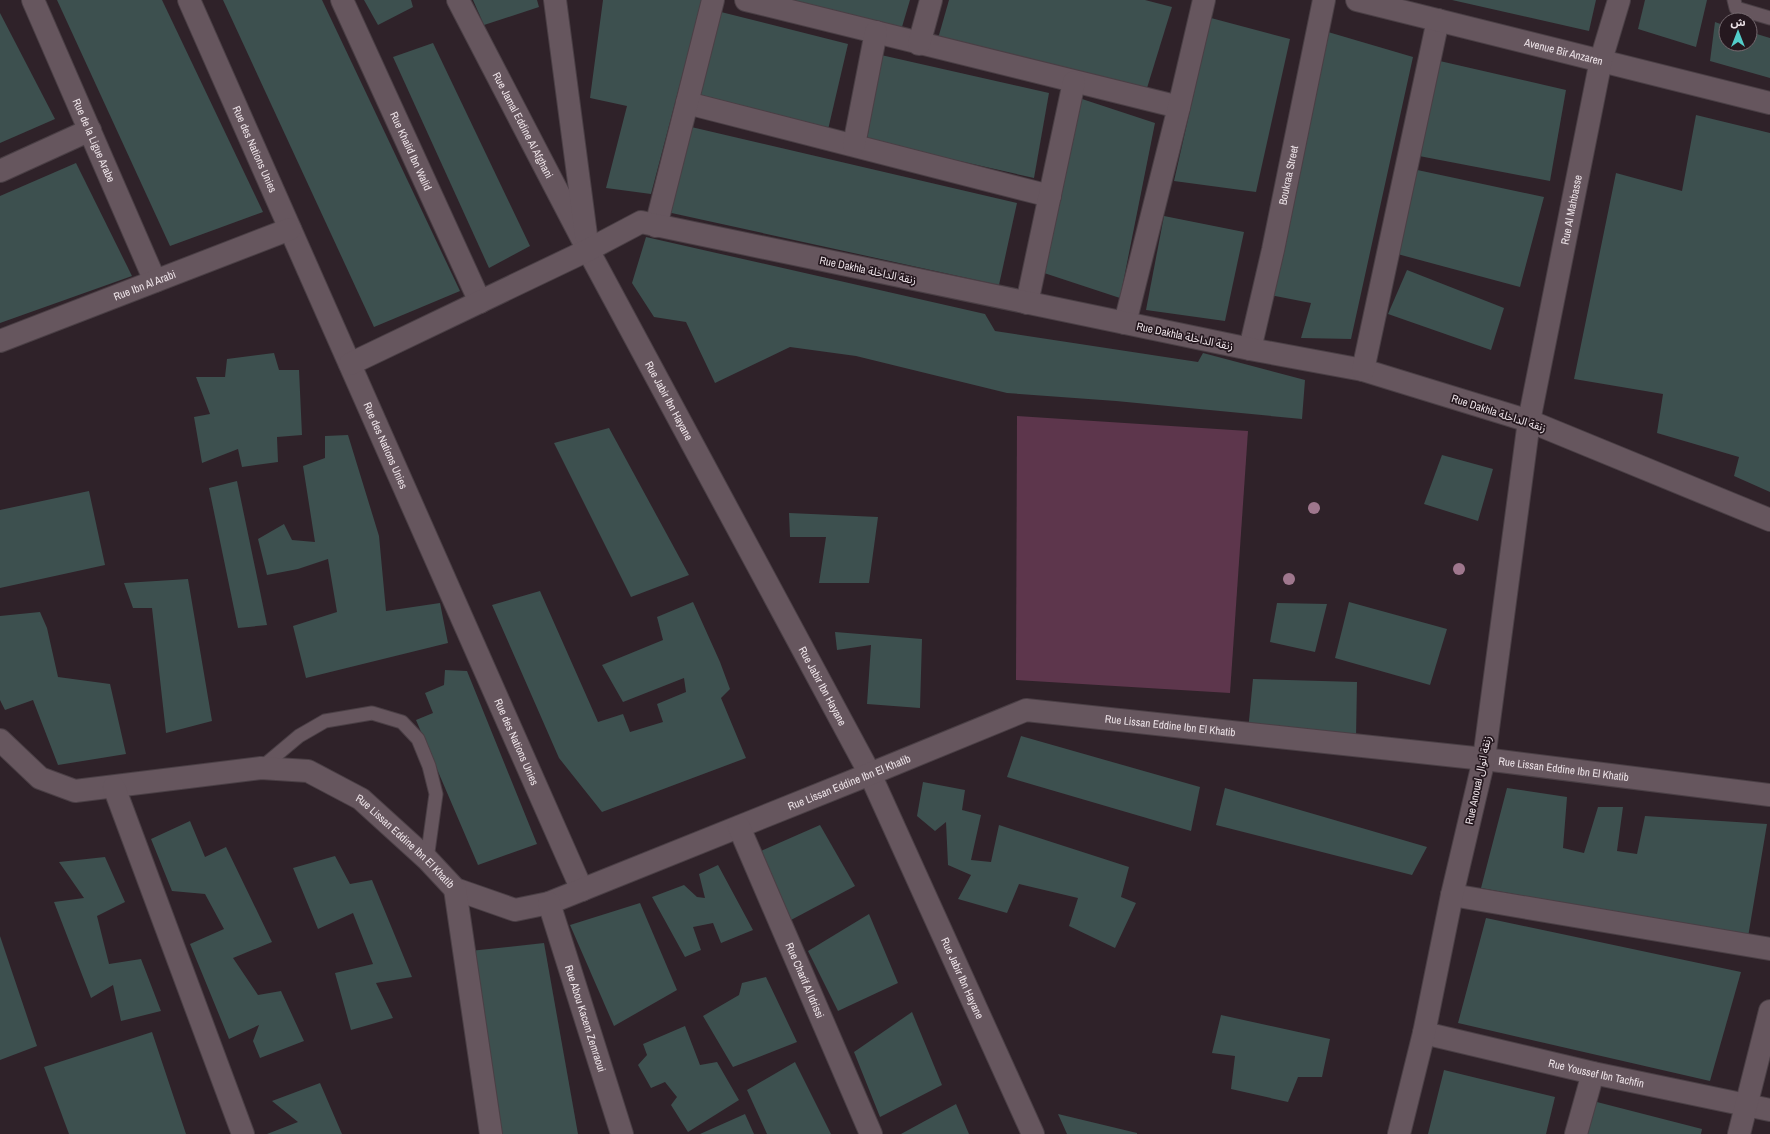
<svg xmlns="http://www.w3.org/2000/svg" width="1770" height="1134" font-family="'Archivo Narrow','Noto Sans Arabic',sans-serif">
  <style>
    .green { fill: #5d364c }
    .building { fill: #3d504f }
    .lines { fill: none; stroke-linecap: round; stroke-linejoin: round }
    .service-casing { stroke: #4a3f45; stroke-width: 15 }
    .minor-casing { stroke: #4a3f45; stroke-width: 24 }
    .tertiary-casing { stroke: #4a3f45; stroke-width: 24 }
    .service { stroke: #66565e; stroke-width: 13 }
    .minor { stroke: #66565e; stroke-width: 22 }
    .tertiary { stroke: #66565e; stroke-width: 22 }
    .tree { fill: #9f778d }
    .labels { text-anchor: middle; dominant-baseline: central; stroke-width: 3.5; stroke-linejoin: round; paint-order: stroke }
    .street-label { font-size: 11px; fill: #ede3e8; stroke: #25181f }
  </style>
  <rect width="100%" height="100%" fill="#2f2229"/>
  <path class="green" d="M1017,416L1248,431L1230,693L1016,680Z"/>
  <g class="building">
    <path d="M57,0H162L263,212L170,246Z"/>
    <path d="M223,0H322L460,291L374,327Z"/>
    <path d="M364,0H411L413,7L378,25Z"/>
    <path d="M473,0H537L539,7L484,25Z"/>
    <path d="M603,0H702L651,194L606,188L627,106L590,98Z"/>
    <path d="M764,0H910L899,37Z"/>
    <path d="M949,0H1145L1172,7L1147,88L937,42Z"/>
    <path d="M1452,0H1596L1589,31Z"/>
    <path d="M1645,0H1707L1696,47L1638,29Z"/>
    <path d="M721,12L848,44L827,134L699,100Z"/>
    <path d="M0,13L55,119L0,143Z"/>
    <path d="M1211,18L1290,39L1256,192L1174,181Z"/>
    <path d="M1715,22L1726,26V44H1750V32L1770,38V78L1710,61Z"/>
    <path d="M1328,32L1413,57L1351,339L1301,338L1311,303L1270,295Z"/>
    <path d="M433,43L530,246L489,268L393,57Z"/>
    <path d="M881,55L1049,93L1034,178L867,140Z"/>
    <path d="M1431,59L1566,90L1550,181L1419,156Z"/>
    <path d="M1079,98L1155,123L1120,298L1038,271Z"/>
    <path d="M1696,115L1770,133V492L1734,476L1739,457L1657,433L1663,394L1574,379L1616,173L1682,191Z"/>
    <path d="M687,126L1017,203L999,285L667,212Z"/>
    <path d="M76,163L132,276L0,323V196Z"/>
    <path d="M1408,168L1544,197L1520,287L1390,252Z"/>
    <path d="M1164,216L1244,232L1225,321L1146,310Z"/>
    <path d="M646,237L985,314L995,331L1198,362L1203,353L1305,380L1302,419L1116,401L1007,393L856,356L790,347L715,383L686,322L654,317L632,283Z"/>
    <path d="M1407,270L1504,308L1491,350L1388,314Z"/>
    <path d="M274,353L279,370H299L302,435L277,437L278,462L242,467L238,449L202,463L194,417L210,414L196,377H225L227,359Z"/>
    <path d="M609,428L689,575L631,597L554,443Z"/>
    <path d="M348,435L379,536L386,611L440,603L448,643L306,678L293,626L337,612L328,559L298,569L267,575L258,539L284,524L292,540L315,542L303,466L325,458V436Z"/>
    <path d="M1442,455L1493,469L1478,521L1424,504Z"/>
    <path d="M237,481L267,625L238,628L209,488Z"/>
    <path d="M89,491L105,565L0,588V510Z"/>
    <path d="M789,513L878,517L869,583H819L826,537H790Z"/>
    <path d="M188,579L212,721L166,733L152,608H133L124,583Z"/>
    <path d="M540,591L598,722L623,714L630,732L663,722L657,704L686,692L684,678L623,702L602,665L663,640L657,617L693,602L720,662L730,689L721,698L746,758L602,812L559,758L492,605Z"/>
    <path d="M1349,602L1447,629L1430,685L1335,658Z"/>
    <path d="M1277,603L1327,604L1315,652L1270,642Z"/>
    <path d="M40,612L47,628L58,677L110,684L126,754L58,765L33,700L5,710L0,700V616Z"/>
    <path d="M835,632L922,639L920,708L867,704L871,645L837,650Z"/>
    <path d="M445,670L467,671L537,844L478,865L416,720L433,713L425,693L444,685Z"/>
    <path d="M1253,679L1357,682L1356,738L1248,731Z"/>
    <path d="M1021,736L1200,787L1191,831L1007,777Z"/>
    <path d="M923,782L965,790L962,810L981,815L971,860L991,862L999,825L1129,867L1121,897L1136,903L1115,948L1069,926L1078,898L1019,884L1007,913L958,899L971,875L948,865L946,822L935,831L917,816Z"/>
    <path d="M1225,788L1427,847L1412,875L1216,825Z"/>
    <path d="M1507,788L1567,797L1563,848L1584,853L1598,807H1623L1617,851L1637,854L1645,816L1767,824L1748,937L1481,888Z"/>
    <path d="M190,821L205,857L226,847L272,942L233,958L258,995L281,991L304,1041L260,1058L253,1041L259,1025L229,1039L190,944L224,929L205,894L172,891L151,839Z"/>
    <path d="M820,825L855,886L791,920L761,851Z"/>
    <path d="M335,856L350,884L372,880L412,977L376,983L393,1018L351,1030L335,973L373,964L353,913L318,929L293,868Z"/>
    <path d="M105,857L125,902L97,916L109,964L141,959L161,1011L121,1021L113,985L91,998L54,902L84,898L59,862Z"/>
    <path d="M718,865L753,930L721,943L713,923L693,927L701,950L685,957L652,897L684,885L697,897L705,898L699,874Z"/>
    <path d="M640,903L677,990L614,1026L570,925Z"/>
    <path d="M869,914L898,983L838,1011L808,951Z"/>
    <path d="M1486,918L1741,972L1710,1081L1458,1023Z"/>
    <path d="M0,936L37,1046L0,1060Z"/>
    <path d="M544,943L578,1134H500L470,951Z"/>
    <path d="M766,977L797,1042L733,1067L703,1016L739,995L742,983Z"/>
    <path d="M912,1012L942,1085L880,1117L854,1052Z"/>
    <path d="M1221,1015L1330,1039L1322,1077H1298L1288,1102L1231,1089L1235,1056L1212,1053Z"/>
    <path d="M685,1026L700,1065L717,1062L739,1100L688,1132L671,1105L677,1097L665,1082L651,1088L638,1065L647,1055L643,1044Z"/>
    <path d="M152,1032L186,1134H69L44,1067Z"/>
    <path d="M795,1062L831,1134H767L747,1090Z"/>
    <path d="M1444,1070L1555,1097L1546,1134H1428Z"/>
    <path d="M320,1083L342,1134H267L298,1122L272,1101Z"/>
    <path d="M1593,1101L1702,1129L1701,1134H1585Z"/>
    <path d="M956,1104L969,1134H901Z"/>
    <path d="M745,1114L754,1134H700Z"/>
    <path d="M1058,1114L1137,1133V1134H1067Z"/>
  </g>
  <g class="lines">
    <defs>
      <g id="service">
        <path d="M1734,0L1736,8L1770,18"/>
        <path d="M261,768L299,736L325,721L372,713L402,722L418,739L429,766L436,794L427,859"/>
      </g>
      <g id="minor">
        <path id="s1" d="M33,0L155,281"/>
        <path id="s2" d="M189,0L582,890"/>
        <path id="s3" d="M342,0L480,302"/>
        <path id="s4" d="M458,0L588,250L870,774L1033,1134"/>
        <path d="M555,0L586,235"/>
        <path d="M746,0L1179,107"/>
        <path d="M919,44L931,0"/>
        <path d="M687,103L1050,196"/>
        <path d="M854,145L876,32"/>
        <path d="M0,171L90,130"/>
        <path d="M656,226L713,0"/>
        <path d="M1027,303L1074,82"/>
        <path d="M1125,323L1179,107L1204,0"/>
        <path id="s5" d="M0,341L290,229"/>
        <path id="s6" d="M1250,349L1273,250L1324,0"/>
        <path d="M350,364L588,250L641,222L1250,349L1363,370L1529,421L1770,520"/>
        <path d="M1363,370L1438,20"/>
        <path id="s7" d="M0,740L40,778L75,791L261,768L308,771L361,799L427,859L455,889L515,910L549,903L870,774L1026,710L1484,759L1770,795"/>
        <path d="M114,787L243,1134"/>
        <path id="s8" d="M739,827L871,1134"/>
        <path d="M455,889L491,1134"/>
        <path d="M1452,895L1770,949"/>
        <path id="s9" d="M549,903L622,1134"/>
        <path id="s10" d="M1424,1033L1593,1073L1770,1110"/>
        <path d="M1576,1134L1593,1073"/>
        <path d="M1739,1134L1770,1011"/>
      </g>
      <g id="tertiary">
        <path id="s11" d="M1357,0L1770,103"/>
        <path id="s12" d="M1399,1134L1424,1033L1452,895L1484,759L1529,421L1601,60L1619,0"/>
      </g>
    </defs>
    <use href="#service" class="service-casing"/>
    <use href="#minor" class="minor-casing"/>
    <use href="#tertiary" class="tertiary-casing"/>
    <use href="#service" class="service"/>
    <use href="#minor" class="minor"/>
    <use href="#tertiary" class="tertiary"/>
  </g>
  <g class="tree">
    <circle cx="1314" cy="508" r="6"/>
    <circle cx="1459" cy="569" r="6"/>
    <circle cx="1289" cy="579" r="6"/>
  </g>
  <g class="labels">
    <g class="street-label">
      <text stroke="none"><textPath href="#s11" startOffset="213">Avenue Bir Anzaren</textPath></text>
      <text stroke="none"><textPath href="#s4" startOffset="141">Rue Jamal Eddine Al Afghani</textPath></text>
      <text stroke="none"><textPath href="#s1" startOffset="153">Rue de la Ligue Arabe</textPath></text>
      <text stroke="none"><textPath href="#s2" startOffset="163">Rue des Nations Unies</textPath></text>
      <text stroke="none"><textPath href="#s3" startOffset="166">Rue Khalid Ibn Walid</textPath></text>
      <text stroke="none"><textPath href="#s6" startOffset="178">Boukraa Street</textPath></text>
      <text stroke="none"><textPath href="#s12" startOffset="941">Rue Al Mahbasse</textPath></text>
      <text transform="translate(868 270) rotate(12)">Rue Dakhla زنقة الداخلة</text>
      <text stroke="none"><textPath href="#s5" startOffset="155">Rue Ibn Al Arabi</textPath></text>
      <text transform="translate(1185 336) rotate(12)">Rue Dakhla زنقة الداخلة</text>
      <text stroke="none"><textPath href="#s4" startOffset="453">Rue Jabir Ibn Hayane</textPath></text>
      <text transform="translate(1499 413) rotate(18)">Rue Dakhla زنقة الداخلة</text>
      <text stroke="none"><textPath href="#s2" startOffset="487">Rue des Nations Unies</textPath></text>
      <text stroke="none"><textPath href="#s4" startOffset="777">Rue Jabir Ibn Hayane</textPath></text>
      <text stroke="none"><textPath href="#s7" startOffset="1275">Rue Lissan Eddine Ibn El Khatib</textPath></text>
      <text stroke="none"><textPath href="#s2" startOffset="811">Rue des Nations Unies</textPath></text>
      <text stroke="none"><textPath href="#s7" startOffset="1671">Rue Lissan Eddine Ibn El Khatib</textPath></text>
      <text transform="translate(1478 780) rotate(-78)">Rue Anoual زنقة انوال</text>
      <text stroke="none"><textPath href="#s7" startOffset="939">Rue Lissan Eddine Ibn El Khatib</textPath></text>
      <text stroke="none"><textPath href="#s7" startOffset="448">Rue Lissan Eddine Ibn El Khatib</textPath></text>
      <text stroke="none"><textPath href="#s4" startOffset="1101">Rue Jabir Ibn Hayane</textPath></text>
      <text stroke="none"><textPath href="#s8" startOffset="167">Rue Charif Al Idrissi</textPath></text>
      <text stroke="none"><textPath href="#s9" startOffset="121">Rue Abou Kacem Zemraoui</textPath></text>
      <text stroke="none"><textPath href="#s10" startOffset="177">Rue Youssef Ibn Tachfin</textPath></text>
    </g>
  </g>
  <g transform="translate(1738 32)"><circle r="19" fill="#25181f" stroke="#75696f"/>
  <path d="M0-3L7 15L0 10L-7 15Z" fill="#53cdca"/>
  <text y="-6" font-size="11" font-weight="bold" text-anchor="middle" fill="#ede3e8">ش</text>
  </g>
</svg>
